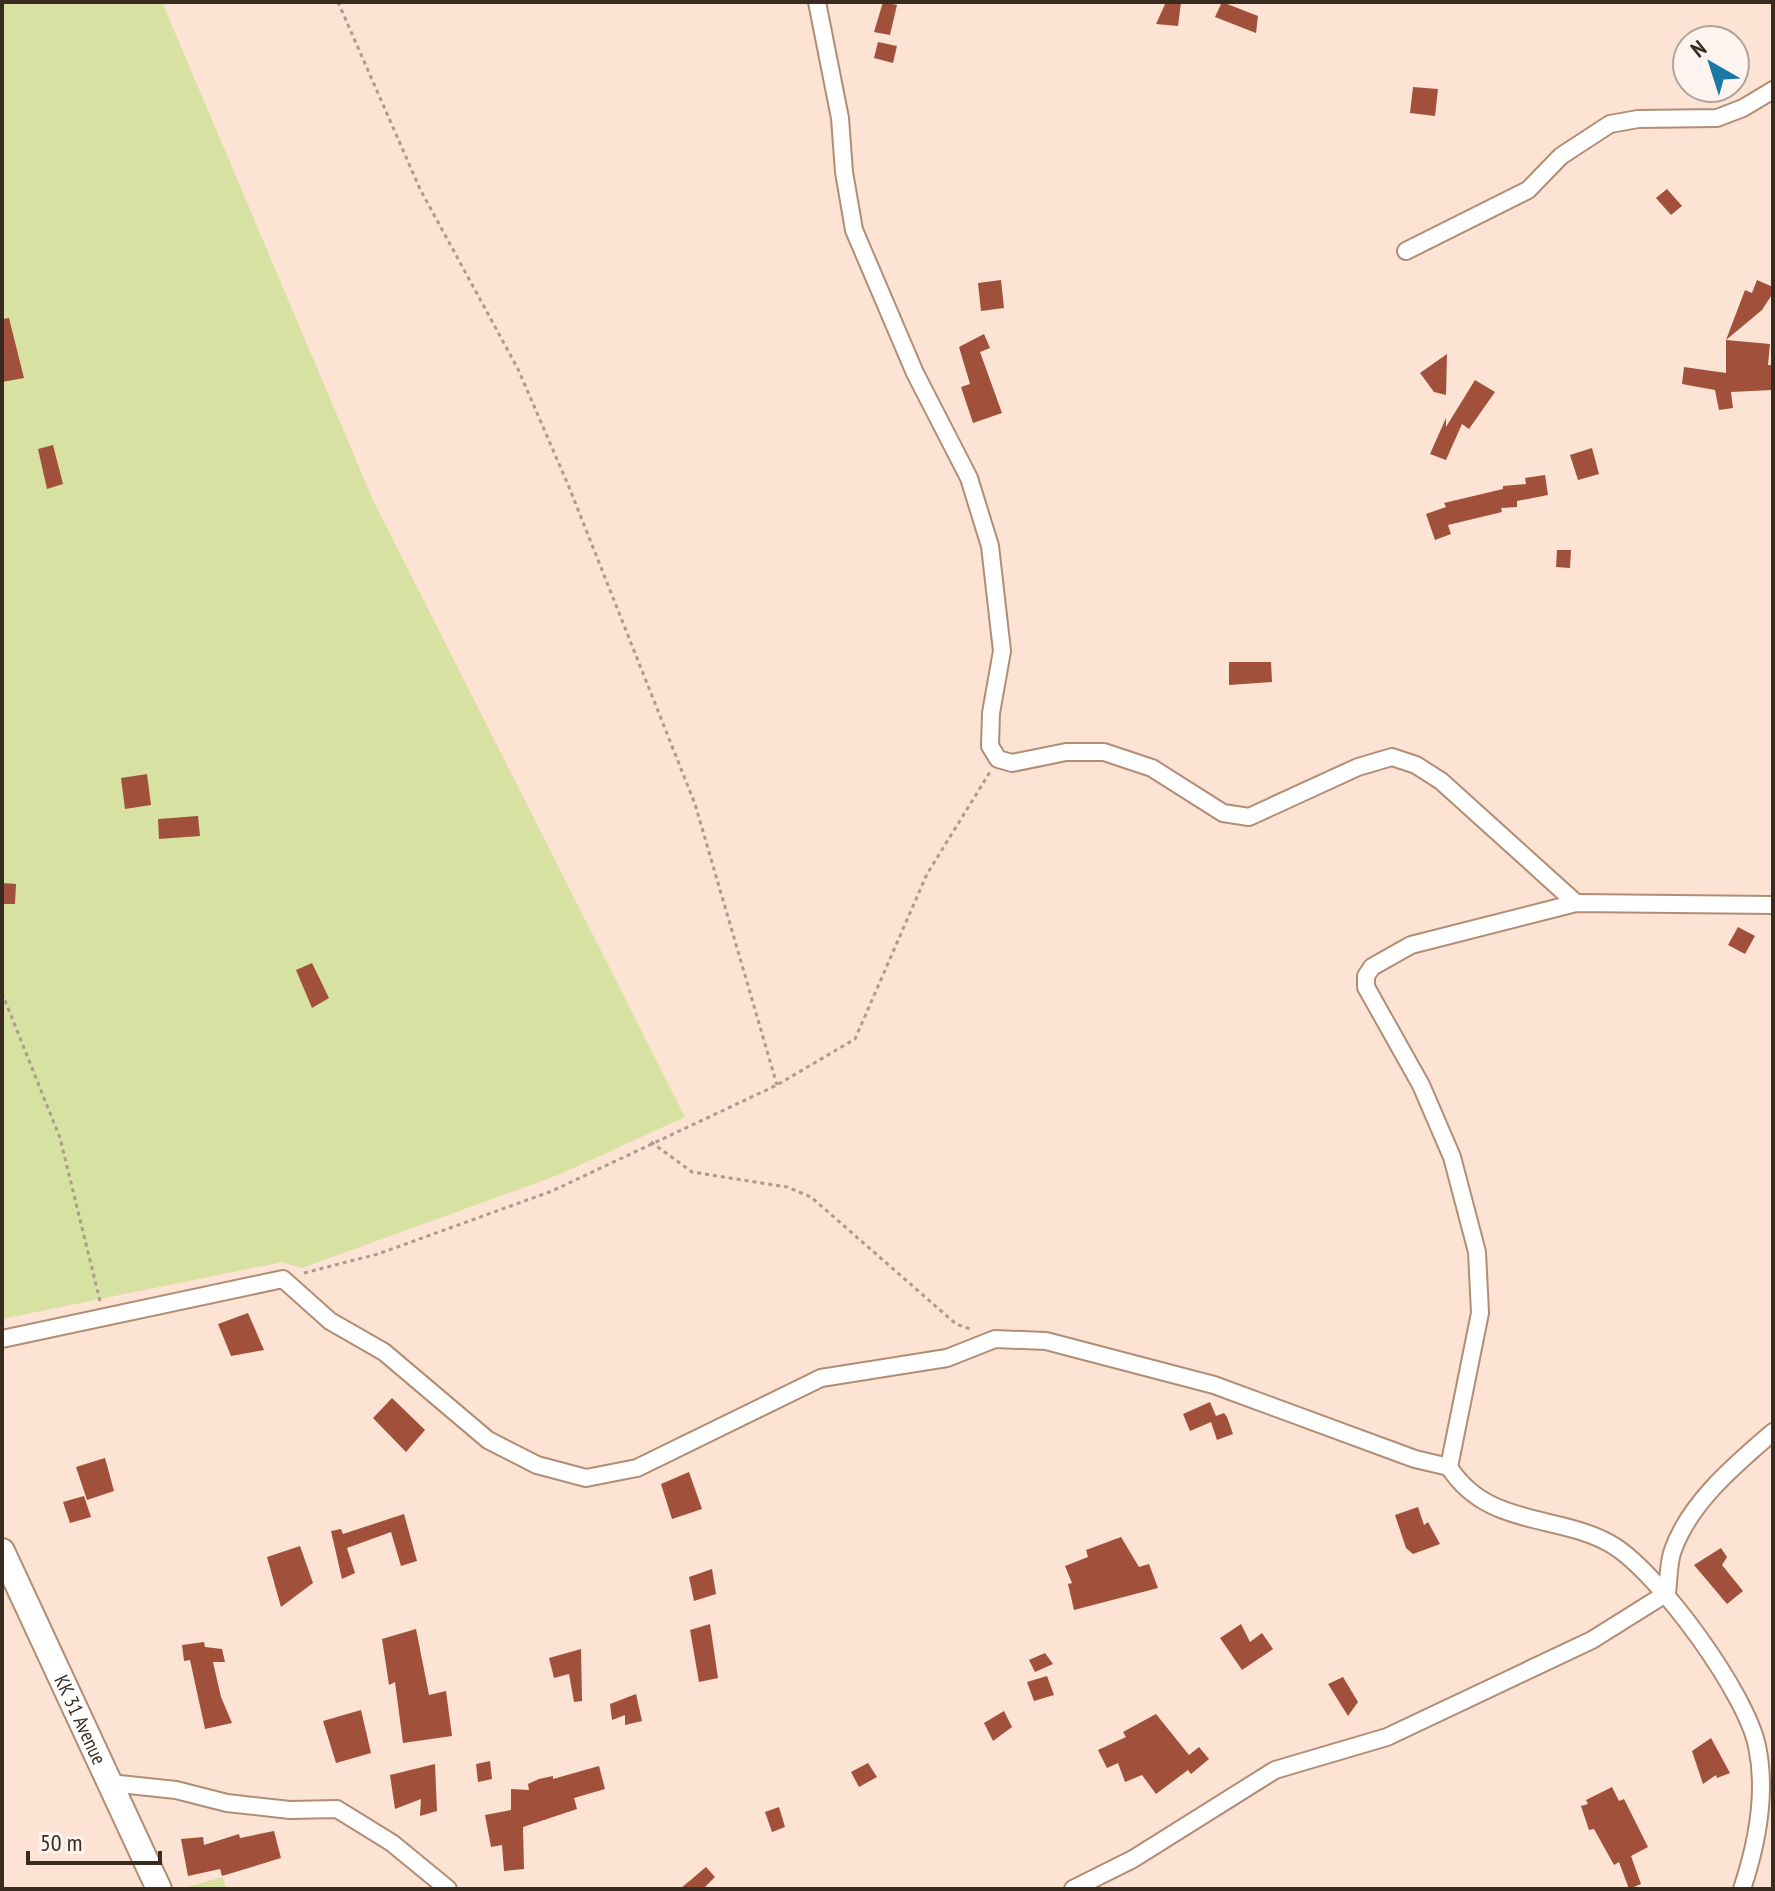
<svg xmlns="http://www.w3.org/2000/svg" width="1775" height="1891" font-family="'PT Sans Narrow',sans-serif">
  <style>
    .green { fill: #d7e2a2 }
    .building { fill: #a1503b }
    .lines { fill: none; stroke-linecap: round; stroke-linejoin: round }
    .minor-casing { stroke: #b28d74; stroke-width: 20 }
    .secondary-casing { stroke: #b28d74; stroke-width: 28 }
    .path { stroke: #af9a8c; stroke-width: 3; stroke-dasharray: 4 4; stroke-linecap: butt }
    .minor { stroke: #fff; stroke-width: 16 }
    .secondary { stroke: #fff; stroke-width: 24 }
    .labels { text-anchor: middle; dominant-baseline: central; stroke-width: 8; stroke-linejoin: round; paint-order: stroke }
    .street-label { font-size: 20px; fill: #3a2b20; stroke: #fdf4ef }
  </style>
  <rect width="100%" height="100%" fill="#fce3d3"/>
  <g class="green">
    <path d="M2,2H162L373,500L685,1117L558,1175L302,1268L282,1262L2,1319Z"/>
    <path d="M222,1877L227,1889H181Z"/>
  </g>
  <g class="building">
    <path d="M883,2L897,5L890,35L874,32Z"/>
    <path d="M1166,2H1181L1178,26L1156,24Z"/>
    <path d="M1222,2L1258,16L1256,33L1215,17Z"/>
    <path d="M878,42L897,46L893,63L874,58Z"/>
    <path d="M1413,87L1438,89L1435,116L1410,113Z"/>
    <path d="M1667,189L1682,206L1671,215L1656,198Z"/>
    <path d="M1001,280L1004,308L981,311L978,283Z"/>
    <path d="M1757,280L1773,287V293L1762,310L1726,340L1745,290L1752,293Z"/>
    <path d="M9,318L24,378L2,382V319Z"/>
    <path d="M984,334L990,348L980,352L1002,413L973,423L961,387L970,384L959,347Z"/>
    <path d="M1726,340L1770,344L1768,365H1772V390L1731,392L1733,408L1719,410L1715,390L1682,384L1684,367L1726,373Z"/>
    <path d="M1447,354L1446,395L1434,392L1420,373Z"/>
    <path d="M1475,380L1495,392L1469,429L1462,424L1446,460L1430,454L1446,418V427Z"/>
    <path d="M53,445L63,484L47,489L38,449Z"/>
    <path d="M1592,448L1599,474L1578,480L1570,455Z"/>
    <path d="M1545,475L1548,495L1517,501V507L1501,508L1502,512L1448,525L1451,534L1435,540L1426,514L1446,507L1444,503L1503,489V486L1526,484L1525,478Z"/>
    <path d="M1557,550H1571L1570,568L1556,567Z"/>
    <path d="M1229,662H1271L1272,682L1229,685Z"/>
    <path d="M147,774L151,805L125,809L121,778Z"/>
    <path d="M198,816L200,836L159,839L158,819Z"/>
    <path d="M2,883L16,884L15,904H2Z"/>
    <path d="M1738,927L1755,936L1745,954L1728,945Z"/>
    <path d="M312,963L329,998L312,1008L296,970Z"/>
    <path d="M248,1313L264,1350L231,1356L218,1324Z"/>
    <path d="M392,1398L425,1430L406,1452L373,1418Z"/>
    <path d="M1210,1402L1216,1416L1224,1413L1227,1417L1233,1434L1217,1440L1211,1422L1190,1431L1183,1414Z"/>
    <path d="M105,1458L114,1491L87,1500L76,1467Z"/>
    <path d="M689,1472L702,1509L672,1519L661,1484Z"/>
    <path d="M84,1496L91,1517L70,1523L63,1502Z"/>
    <path d="M1418,1507L1424,1525L1428,1522L1440,1544L1413,1554L1406,1548L1395,1515Z"/>
    <path d="M404,1514L417,1561L401,1566L391,1532L347,1548L355,1573L342,1579L331,1531L341,1529L343,1534Z"/>
    <path d="M1121,1537L1139,1567L1149,1564L1158,1588L1074,1610L1068,1584L1072,1583L1065,1566L1088,1557L1086,1550Z"/>
    <path d="M300,1546L313,1583L281,1607L267,1557Z"/>
    <path d="M1721,1548L1727,1557L1722,1565L1743,1591L1727,1604L1694,1565Z"/>
    <path d="M712,1569L716,1594L694,1601L689,1577Z"/>
    <path d="M710,1624L718,1678L699,1682L690,1630Z"/>
    <path d="M1241,1624L1250,1642L1262,1633L1273,1649L1242,1670L1220,1638Z"/>
    <path d="M416,1629L429,1695L446,1691L452,1736L403,1743L395,1682L389,1685L382,1639Z"/>
    <path d="M204,1642L205,1647L222,1649L225,1662H213L221,1697L232,1723L205,1729L190,1660L184,1661L182,1645Z"/>
    <path d="M581,1649L582,1701L574,1702L569,1674L554,1678L549,1658Z"/>
    <path d="M1045,1653L1053,1664L1035,1672L1029,1660Z"/>
    <path d="M1047,1676L1054,1695L1034,1701L1027,1682Z"/>
    <path d="M1343,1677L1358,1702L1348,1716L1328,1684Z"/>
    <path d="M636,1694L642,1721L625,1725V1715L612,1720L610,1704Z"/>
    <path d="M361,1710L371,1753L336,1763L323,1721Z"/>
    <path d="M1004,1711L1012,1727L993,1741L984,1723Z"/>
    <path d="M1156,1714L1189,1755L1199,1747L1209,1759L1191,1774L1188,1770L1156,1794L1142,1775L1125,1782L1118,1763L1107,1768L1098,1750L1126,1737L1123,1732Z"/>
    <path d="M1711,1738L1730,1773L1717,1778L1716,1775L1703,1784L1692,1751Z"/>
    <path d="M490,1761L492,1779L478,1782L476,1764Z"/>
    <path d="M868,1763L877,1777L859,1787L851,1772Z"/>
    <path d="M435,1764L437,1811L420,1816L421,1799L395,1809L390,1775Z"/>
    <path d="M599,1766L605,1789L574,1798L577,1809L523,1827L524,1869L504,1871L502,1845L491,1847L485,1815L511,1810V1789L529,1790L528,1784L539,1779L553,1776V1779Z"/>
    <path d="M1612,1787L1619,1801L1624,1799L1648,1847L1631,1856L1641,1884L1629,1889L1619,1862L1614,1865L1594,1829L1589,1830L1581,1806L1588,1804L1586,1800Z"/>
    <path d="M779,1807L785,1827L772,1832L765,1812Z"/>
    <path d="M274,1831L281,1858L222,1876L220,1869L188,1876L181,1839L203,1837L204,1845L239,1834L240,1838Z"/>
    <path d="M706,1867L715,1877L703,1889H680Z"/>
  </g>
  <g class="lines">
    <defs>
      <g id="minor">
        <path d="M817,2L840,118L844,172L854,230L915,373L969,478L990,546L1002,651L991,713L990,746L998,759L1012,763L1066,752H1104L1152,768L1223,813L1249,817L1358,767L1392,757L1416,765L1441,781L1576,903"/>
        <path d="M1406,251L1528,190L1561,156L1610,124L1638,119L1717,118L1743,108L1773,90"/>
        <path d="M2,1339L283,1279L330,1321L384,1352L488,1440L537,1465L586,1478L637,1468L821,1378L947,1358L995,1339L1046,1341L1214,1385L1415,1459L1449,1467"/>
        <path d="M110,1783L176,1790L227,1803L290,1810L337,1809L392,1843L448,1889"/>
        <path d="M1073,1889L1133,1859L1275,1770L1387,1737L1592,1640L1667,1593C1669,1579 1668,1563 1673,1550C1690,1502 1736,1464 1773,1432"/>
        <path d="M1742,1889C1757,1844 1767,1793 1757,1746C1746,1693 1660,1575 1614,1546C1561,1513 1488,1529 1449,1467L1480,1313L1477,1252L1452,1157L1421,1085L1366,987V976L1372,967L1411,945L1576,903L1773,905"/>
      </g>
      <g id="secondary">
        <path id="s1" d="M2,1551L159,1889"/>
      </g>
    </defs>
    <use href="#minor" class="minor-casing"/>
    <use href="#secondary" class="secondary-casing"/>
    <g class="path">
      <path d="M338,2L420,189L518,369L569,487L695,804L777,1085"/>
      <path d="M2,993L60,1138L100,1301"/>
      <path d="M651,1142L692,1172L787,1187L811,1197L956,1324L973,1330"/>
      <path d="M304,1273L378,1254L552,1191L777,1085L855,1039L927,874L990,772"/>
    </g>
    <use href="#minor" class="minor"/>
    <use href="#secondary" class="secondary"/>
  </g>
  <g class="labels">
    <g class="street-label">
      <text stroke="none"><textPath href="#s1" startOffset="186">KK 31 Avenue</textPath></text>
    </g>
  </g>
  <rect width="1775" height="1891" fill="none" stroke="#3a2b20" stroke-width="8"/>
  <g transform="translate(1711 64) rotate(321)"><circle r="38" fill="#fdf4ef" stroke="#afa49c" stroke-width="2"/>
  <path d="M0-6L14 30L0 20L-14 30Z" fill="#1978a5"/>
  <text y="-12" font-size="22" font-weight="bold" text-anchor="middle" fill="#3a2b20">N</text>
  </g>
  <path d="M28 1851v12h132v-12" fill="none" stroke="#3a2b20" stroke-width="4"/>
  <text x="40" y="1851" font-size="24" fill="#3a2b20" stroke="#fdf4ef" stroke-width="6" paint-order="stroke">50 m</text>
</svg>
